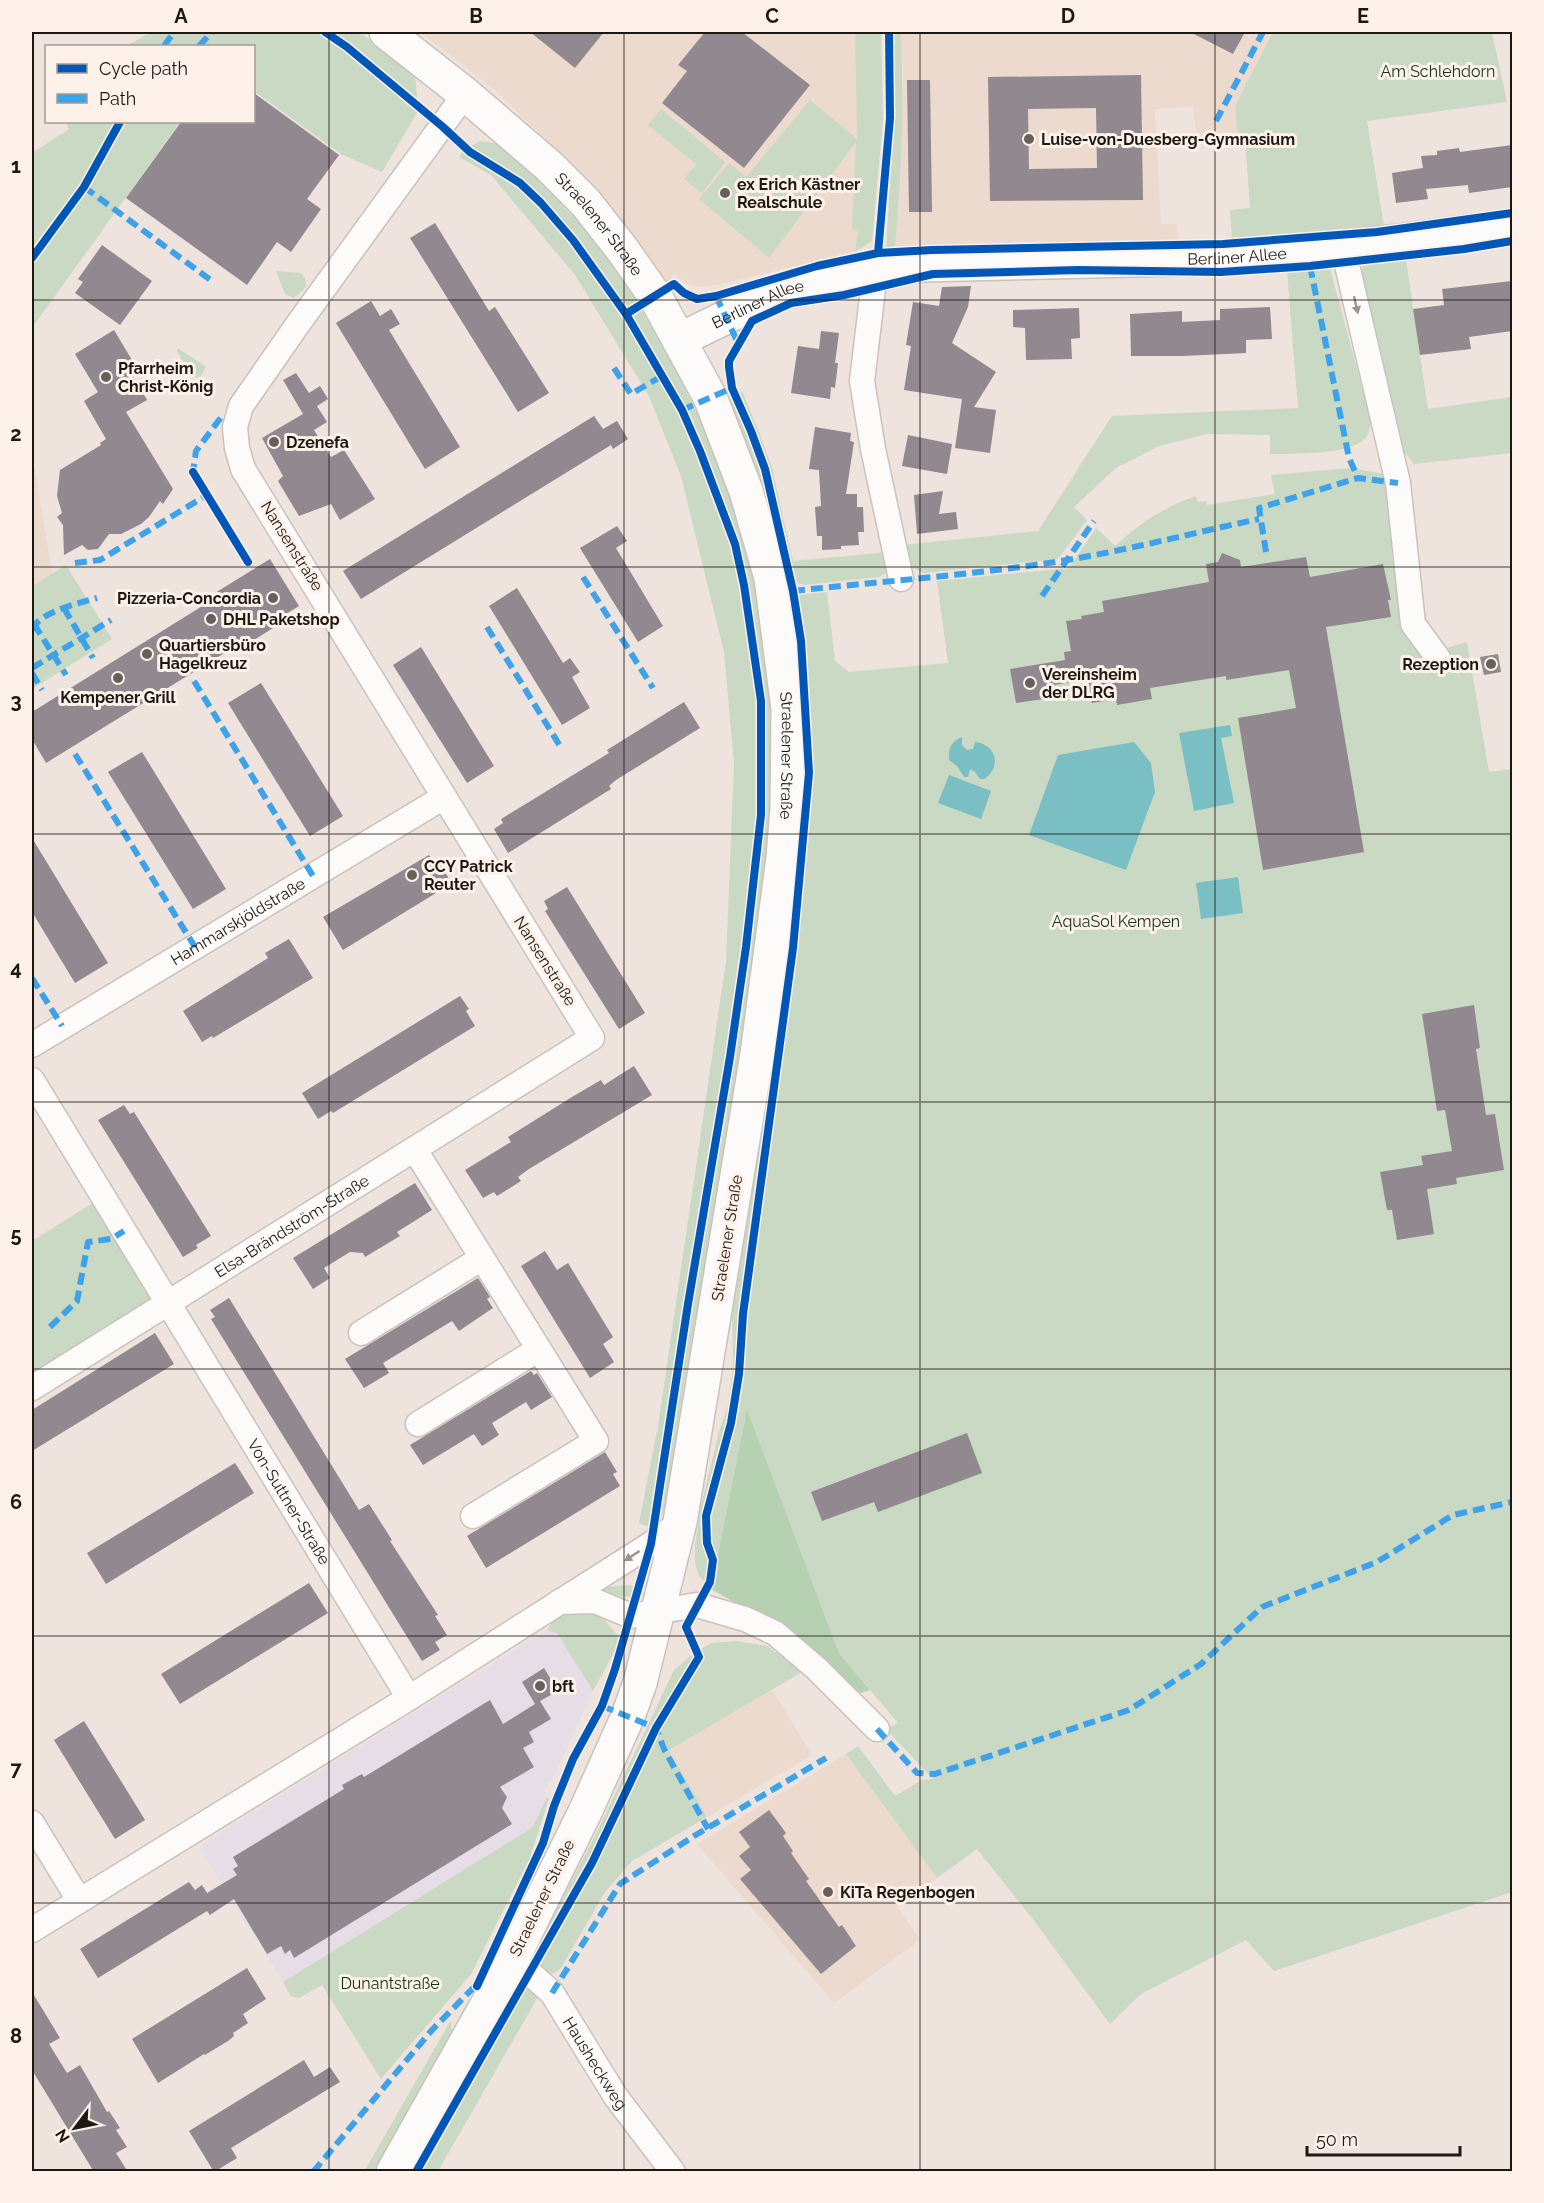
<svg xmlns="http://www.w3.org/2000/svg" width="1544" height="2203" font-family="Raleway,sans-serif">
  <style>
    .commercial { fill: #e7dde6 }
    .built { fill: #eddace }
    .green { fill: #cad9c3 }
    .forest { fill: #b6d1b1 }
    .water { fill: #7abfc4 }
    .building { fill: #918890; fill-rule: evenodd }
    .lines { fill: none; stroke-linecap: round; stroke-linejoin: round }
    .street-casing { stroke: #cac2bd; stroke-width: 27 }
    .secondary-casing { stroke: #cac2bd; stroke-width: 36 }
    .street { stroke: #fcfbfa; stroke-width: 24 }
    .secondary { stroke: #fcfbfa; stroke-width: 33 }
    .quiet { stroke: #3da2ea; stroke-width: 6; stroke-dasharray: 12 6; stroke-linecap: butt }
    .cycleway-casing { stroke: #fdf1e9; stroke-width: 11 }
    .cycleway { stroke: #0057b8; stroke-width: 8 }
    .oneway { fill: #989592 }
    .grid { fill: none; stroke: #1e1813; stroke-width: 1.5; stroke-opacity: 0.55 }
    .poi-dot { fill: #675f5a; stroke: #fdf1e9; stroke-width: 2 }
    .labels { text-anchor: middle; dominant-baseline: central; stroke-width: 6; stroke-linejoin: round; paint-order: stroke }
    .park-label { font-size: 16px; fill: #0e3715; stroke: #fdf1e9 }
    .poi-label { font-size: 16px; font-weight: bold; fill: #1e1813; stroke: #fdf1e9; text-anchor: start }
    .street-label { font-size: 16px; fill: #1e1813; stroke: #fdf1e9 }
    .neatline { fill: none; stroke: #1e1813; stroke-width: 2 }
    .grid-label { font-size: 20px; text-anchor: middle; font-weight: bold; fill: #1e1813 }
  </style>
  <rect width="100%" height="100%" fill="#eee3dd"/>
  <path class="commercial" d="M547,1630L557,1633L593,1691L552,1781L549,1782L544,1795L547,1797L533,1827L283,1982L207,1860L202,1851L204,1843Z"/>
  <g class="built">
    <path d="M420,32H855L857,136L852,228L858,232L855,252L721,284L698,287L685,283L674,274L667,284L636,238L566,158L493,89Z"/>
    <path d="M901,32H1273L1235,106L1238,138L1197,140L1193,106L1155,109L1161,224H1177L1179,242L895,247L900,196L903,81Z"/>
    <path d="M32,465L35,469L52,573L32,586Z"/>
    <path d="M772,1689L812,1755L707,1817L669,1750Z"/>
    <path d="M846,1754L937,1878L897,1907L920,1940L834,2003L697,1844Z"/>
  </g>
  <g class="green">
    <path d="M146,32H359L415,72L418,111L382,172L341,154L254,91V46H127L147,34Z"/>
    <path d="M855,32H881L883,120L872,241L855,252L858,232L852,228L856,142L769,258L699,199L729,163L746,177L810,100L857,139Z"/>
    <path d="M893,32H901C904,104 902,176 895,247L886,249L894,119Z"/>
    <path d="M1273,32H1492L1507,102L1367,121L1384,227L1232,239L1230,210L1250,208L1245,137L1238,138L1235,106Z"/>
    <path d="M661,109L725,162L702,193L684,179L696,164L648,125Z"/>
    <path d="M65,122H180L32,328V153L69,129Z"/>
    <path d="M480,141L499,144L522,163L584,228L616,270L637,302L675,367L700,420L739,512L764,610L773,680L775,802L737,1103L684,1384L667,1500L661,1518L647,1526L639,1523L658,1426L726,961L734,764L724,652L681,476L649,396L575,275L491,175L459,157L465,150Z"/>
    <path d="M1406,260L1428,409L1512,397V453L1414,464L1401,448L1358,277L1364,264Z"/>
    <path d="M1330,268L1371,422C1370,427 1369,433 1367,436C1357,455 1290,454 1270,454V435L1207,434L1159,446L1116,468L1074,507L1087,520L1058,559L923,573L907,564L903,545L1038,531L1112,416L1298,408L1287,271Z"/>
    <path d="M276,271L301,273L305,278L306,287L294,298L285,294Z"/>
    <path d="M178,348L206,367L199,379C188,376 183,360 177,351Z"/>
    <path d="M742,391L759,432L772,468L793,561L889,552L891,570L879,577L804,585L797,583L799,595L827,592L835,661L849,672L948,663L937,581L1069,568L1096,528L1115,546C1143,521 1161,509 1196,496L1198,502L1206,501L1207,505L1275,494L1271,475L1350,468L1385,474L1410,634L1443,649L1467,642L1489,772L1512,769V1892L1274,1971L1246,1940L1141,1994L1110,2024L1032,1918L977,1849L937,1878L846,1754L858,1746L895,1796L922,1780L933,1779L886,1729L898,1723L839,1653L747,1412L711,1589L699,1576L695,1563V1544L701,1506L719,1432L728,1406L733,1366L732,1317L743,1226L795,865L751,458L730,399Z"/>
    <path d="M66,565L112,639L32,689V586Z"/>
    <path d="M96,1201L156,1297L32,1382V1241Z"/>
    <path d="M628,1585L641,1588L644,1594L639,1598L592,1593L591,1589Z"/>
    <path d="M575,1611C601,1614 603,1617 619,1637L618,1645L593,1691L557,1633L547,1630L553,1621Z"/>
    <path d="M737,1641L767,1646L802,1672L669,1750L707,1817L632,1861L605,1892L561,1968L554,1973C541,1975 537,1965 533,1955L597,1832L674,1670L693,1654L711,1643Z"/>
    <path d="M547,1797L549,1799L529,1860L471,1974L381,2079L322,1985L299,1998L291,1996L283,1982L533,1827Z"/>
    <path d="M515,1984L542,1990L438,2171L405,2172Z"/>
    <path d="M451,2020L452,2042L379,2171L364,2172Z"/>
  </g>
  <path class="forest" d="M747,1410L839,1653L870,1690L861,1693L848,1686L781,1629L711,1589Z"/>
  <g class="water">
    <path d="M1230,725L1232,736L1221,738L1234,803L1194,811L1179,733Z"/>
    <path d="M962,737V745L967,750L973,749L975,742C997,744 1002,768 984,779H980L975,772L970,769L968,777H964L957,766L949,760C948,749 951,741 962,737Z"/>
    <path d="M1134,742L1151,763L1155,792L1126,870L1029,835L1058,755Z"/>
    <path d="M949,775L991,791L981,819L938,803Z"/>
    <path d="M1238,877L1243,913L1201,919L1196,883Z"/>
  </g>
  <g class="building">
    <path d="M530,32H604L575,68Z"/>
    <path d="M705,32H742L810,85L744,168L662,103L687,71L678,65Z"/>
    <path d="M1190,32H1245L1233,54Z"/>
    <path d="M1141,75L1143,200L990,201L988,77ZM1096,108L1097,168L1029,169L1028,109Z"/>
    <path d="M907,80H930L932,212H909Z"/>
    <path d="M254,93L339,155L307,199L321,209L291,252L277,242L247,285L126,198L181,122H254Z"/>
    <path d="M1512,145V187L1469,193L1468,185L1426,189L1428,199L1396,203L1392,173L1423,168L1421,156L1437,155V151L1459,148L1460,152Z"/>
    <path d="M435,223L489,311L495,307L549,393L518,412L410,238Z"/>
    <path d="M102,245L152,281L120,325L75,293L83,282L78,279Z"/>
    <path d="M1512,281V331L1469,337L1471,349L1420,355L1413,309L1444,305L1442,289Z"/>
    <path d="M971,286L968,307L952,343L996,372L974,407L996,410L990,453L955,448L962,399L904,390L911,346L906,345L913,302L939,306L942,287Z"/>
    <path d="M371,301L380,316L391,309L400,324L389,330L460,447L425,469L336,323Z"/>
    <path d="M1270,307L1272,339L1246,340V353L1183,356H1131L1130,314L1182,311V322L1220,320V309Z"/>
    <path d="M1079,308L1080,338L1071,339L1072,359L1026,360L1025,328L1013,327V310Z"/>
    <path d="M114,330L138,370L132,374L147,400L126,412L173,489L163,504L160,501L149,517L141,524L121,534H109L98,549L88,550L82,545L64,555L63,525L57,517L62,513L57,496L60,470L101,445L100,443L106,439L84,401L98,392L75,354Z"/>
    <path d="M821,331L839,333L835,363H838L835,388L831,387L830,399L791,393L798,346L819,349Z"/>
    <path d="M296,373L309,393L320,386L328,399L317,406L327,422L314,430L331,457L344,450L375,499L340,520L331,504L299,516L278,481L283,476L262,438L303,414L283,380Z"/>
    <path d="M594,416L603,429L617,421L628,439L613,449L611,445L361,599L343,571Z"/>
    <path d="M815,427L851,433L850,441L854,442L846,494H857V507H863L864,532H858L859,545L841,546V549L822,550V536H817L815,507L821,506L819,470L809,469Z"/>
    <path d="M908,435L952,444L947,474L902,466Z"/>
    <path d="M943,491L939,514L956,512L958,529L917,534L914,495Z"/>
    <path d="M617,526L627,541L616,548L663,626L638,642L580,548Z"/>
    <path d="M1222,553L1240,560L1241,567L1306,557L1310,577L1383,564L1391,600H1388L1391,617L1326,627L1364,852L1263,870L1238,718L1296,708L1289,670L1226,680V676L1150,688L1152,699L1117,705L1116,699L1092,703L1088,679L1048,686L1050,698L1016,703L1010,669L1065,660L1064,652L1071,651L1066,621L1082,619L1081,616L1104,612L1102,601L1209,582L1206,564L1218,562Z"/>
    <path d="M270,559L299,606L286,614L289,618L241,648L239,644L46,763L32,739V712L212,600L210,596Z"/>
    <path d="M517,588L563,663L570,658L580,672L572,677L590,708L562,725L489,606Z"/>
    <path d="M421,647L494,766L467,783L393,665Z"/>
    <path d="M1498,654L1501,672L1484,675L1480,657Z"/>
    <path d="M261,683L343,816L310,836L228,703Z"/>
    <path d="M684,702L700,728L616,780L609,786L611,789L508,853L494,829L503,823L501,819L609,753L607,750Z"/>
    <path d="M142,752L226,889L193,909L108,772Z"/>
    <path d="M32,838L108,963L75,983L32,912Z"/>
    <path d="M429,855L437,868L441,865L449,879L434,889L436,893L343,950L323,917Z"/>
    <path d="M567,887L645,1013L619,1029L545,911L548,909L544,901Z"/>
    <path d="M289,939L313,978L213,1038L212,1036L202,1042L183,1011L268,958L265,953Z"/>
    <path d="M460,996L469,1009L466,1011L475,1026L333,1113L331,1111L318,1119L302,1093Z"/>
    <path d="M1474,1005L1480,1048L1476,1049L1486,1115L1495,1114L1504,1170L1456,1178L1457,1184L1427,1189L1434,1234L1397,1240L1392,1210H1387L1380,1172L1423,1165L1421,1156L1452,1151L1445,1110L1437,1111L1422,1014Z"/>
    <path d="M634,1066L652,1095L529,1169L518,1177L521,1181L497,1196L494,1192L483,1198L465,1170L511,1142L508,1137L572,1097L601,1080L604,1085Z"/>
    <path d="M124,1105L130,1114L134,1112L211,1236L196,1245L198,1248L183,1257L98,1120Z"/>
    <path d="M415,1183L432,1210L397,1232L400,1236L365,1257L363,1253L350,1252L324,1268L330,1278L313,1289L293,1258Z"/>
    <path d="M545,1251L557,1270L568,1263L613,1337L603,1344L614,1362L590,1378L521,1266Z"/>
    <path d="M478,1278L490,1297L487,1299L493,1308L459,1331L452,1321L383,1363L389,1373L364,1388L345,1359Z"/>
    <path d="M229,1298L359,1510L369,1504L392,1540L390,1541L438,1615L435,1616L447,1635L435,1642L440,1650L422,1661L211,1319L215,1317L210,1310Z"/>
    <path d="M155,1333L174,1364L32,1451V1410Z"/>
    <path d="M531,1371L534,1375L537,1373L552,1397L531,1410L526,1402L492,1423L499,1435L482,1446L474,1434L423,1465L410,1445Z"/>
    <path d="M967,1433L982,1473L878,1512L874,1502L822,1521L811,1492Z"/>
    <path d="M605,1452L617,1472L613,1474L620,1486L486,1568L467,1536Z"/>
    <path d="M235,1463L254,1493L106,1584L87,1553Z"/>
    <path d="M309,1583L328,1613L180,1704L161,1674Z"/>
    <path d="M544,1668L558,1691L540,1701L551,1719L529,1732L534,1742L523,1748L534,1767L500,1787L507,1797L502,1808L512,1824L294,1958L290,1950L285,1954L281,1946L267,1954L234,1899L210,1915L207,1911L98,1978L80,1949L189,1882L195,1890L202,1885L207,1893L237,1875L233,1869L238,1866L233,1857L344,1789L342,1785L362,1774L364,1777L490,1700L503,1724L535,1704L522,1682Z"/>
    <path d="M84,1721L145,1820L115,1839L54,1740Z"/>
    <path d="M769,1810L786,1833L783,1836L793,1851L791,1853L809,1879L806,1881L839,1927L842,1925L856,1946L821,1974L740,1879L751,1870L739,1856L750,1847L739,1832Z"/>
    <path d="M247,1968L266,1999L243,2014L248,2023L233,2033L234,2036L228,2041L205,2055L204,2054L158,2083L132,2039Z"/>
    <path d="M32,1992L60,2038L49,2044L67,2073L80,2065L107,2112L109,2111L120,2128L116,2130L127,2147L116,2153L128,2172H94L32,2070Z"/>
    <path d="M304,2060L314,2077L330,2067L340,2082L231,2148L237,2158L214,2172L189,2131Z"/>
  </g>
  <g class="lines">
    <defs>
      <g id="street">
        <path d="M1343,248L1398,483L1413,624L1438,658"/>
        <path d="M877,271L873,289L862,381L873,449L901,579"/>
        <path id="s1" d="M32,1045L444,797"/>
        <path id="s2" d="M32,1080L409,1698"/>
        <path d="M415,1150L596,1441L473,1516"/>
        <path d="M361,1333L482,1258"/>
        <path id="s3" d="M32,1388L592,1038L243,469L237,448L235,427L241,406L298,324L465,94"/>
        <path d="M418,1424L539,1349"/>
        <path d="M559,1602L595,1601L631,1616L697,1605L745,1619L775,1633L817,1669L877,1729"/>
        <path d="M32,1823L79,1900"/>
        <path d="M32,1930L409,1698L651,1544L680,1522"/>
        <path id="s4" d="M511,1962L531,1974L552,1993L616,2097L673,2172"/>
      </g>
      <g id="secondary">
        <path id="s5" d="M386,32L465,94L549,166L585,202L622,249L655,296L710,397L746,491L771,578L788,709L787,808L783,858L757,1054L680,1522L640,1683L628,1716L585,1812L511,1962L393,2172"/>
        <path id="s6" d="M679,340L784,289L877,271L921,265L1223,258L1343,248L1512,226"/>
      </g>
    </defs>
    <use href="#street" class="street-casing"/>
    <use href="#secondary" class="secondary-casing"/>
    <use href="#street" class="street"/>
    <use href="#secondary" class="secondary"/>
    <g class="quiet">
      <path d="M164,46L174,32"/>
      <path d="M199,46L212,32"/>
      <path d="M1216,121L1263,32"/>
      <path d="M84,187L212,281"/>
      <path d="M1310,266L1349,458L1358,478"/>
      <path d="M716,296L738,343"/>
      <path d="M614,368L631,394L662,376"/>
      <path d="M682,410L732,388"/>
      <path d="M195,475L193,472L196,451L222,416"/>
      <path d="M1266,552L1259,508L1358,478L1398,483"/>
      <path d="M75,563L100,560L207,495"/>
      <path d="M583,577L653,688"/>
      <path d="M793,591C876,582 959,576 1041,564C1114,554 1187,534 1259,519"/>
      <path d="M1042,596L1094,521"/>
      <path d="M64,608L93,658"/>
      <path d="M34,624L66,675"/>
      <path d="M487,627L560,746"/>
      <path d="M32,630C39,612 79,603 97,598"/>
      <path d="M32,668L111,620"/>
      <path d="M32,673L42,690"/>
      <path d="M194,681L313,876"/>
      <path d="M75,754L195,947"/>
      <path d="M32,978L62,1026"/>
      <path d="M50,1327L77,1301L88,1242L111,1239L124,1231"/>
      <path d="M602,1706L656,1728L664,1749L708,1829"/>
      <path d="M877,1729L917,1773L935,1774L1129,1710L1201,1664L1262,1607L1377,1562L1453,1515L1512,1502"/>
      <path d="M552,1993L620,1884L694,1836L826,1758"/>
      <path d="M313,2172L432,2030L479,1982"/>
    </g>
    <defs>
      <g id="cycleway">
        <path d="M325,32L347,47L443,127L470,152L520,183L541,203L573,240L626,314L682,410L700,451L735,544L744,585L761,701V815L746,947L730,1057L688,1304L651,1544L615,1669L602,1706L573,1759L554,1806L543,1843L477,1986"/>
        <path d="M878,253L890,118L889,32"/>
        <path d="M32,258L84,187L120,122"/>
        <path d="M626,314L674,284L684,293L697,299L716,296L817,266L878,253L932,250L1223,244L1377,232L1512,213"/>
        <path d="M193,472L248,562"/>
        <path d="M416,2172L592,1863L656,1728L699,1657L686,1627L710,1582L713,1560L707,1543L706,1516L731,1423L739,1374L743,1314L793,948L809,773L801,641L793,591L765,469L751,431L732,388L729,367V361L752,321L791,303L844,295L933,274L1078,270L1221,272L1310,266L1464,249L1512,241"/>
      </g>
    </defs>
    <use href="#cycleway" class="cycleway-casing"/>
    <use href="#cycleway" class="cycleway"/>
  </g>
  <defs><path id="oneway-solid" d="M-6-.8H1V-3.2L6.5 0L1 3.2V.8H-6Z" transform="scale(1.5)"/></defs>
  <g class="oneway">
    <use href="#oneway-solid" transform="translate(1356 305) rotate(77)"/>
    <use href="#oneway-solid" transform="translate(632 1556) rotate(147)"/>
  </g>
  <path class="grid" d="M329,32V2172M624,32V2172M920,32V2172M1215,32V2172M32,300H1512M32,567H1512M32,834H1512M32,1102H1512M32,1369H1512M32,1636H1512M32,1903H1512"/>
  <g class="poi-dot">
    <circle cx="1029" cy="139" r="6"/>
    <circle cx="725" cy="193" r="6"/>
    <circle cx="106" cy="377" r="6"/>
    <circle cx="274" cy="442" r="6"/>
    <circle cx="273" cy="598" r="6"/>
    <circle cx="211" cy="619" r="6"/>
    <circle cx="147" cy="654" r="6"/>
    <circle cx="1491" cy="664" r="6"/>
    <circle cx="118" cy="678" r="6"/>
    <circle cx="1030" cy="683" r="6"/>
    <circle cx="412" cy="875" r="6"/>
    <circle cx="540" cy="1686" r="6"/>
    <circle cx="828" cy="1892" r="6"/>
  </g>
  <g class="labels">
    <g class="park-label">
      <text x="1438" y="71">Am Schlehdorn</text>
      <text x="1116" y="921">AquaSol Kempen</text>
      <text x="390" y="1983">Dunantstraße</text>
    </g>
    <g class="poi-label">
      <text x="1041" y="139">Luise-von-Duesberg-Gymnasium</text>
      <text x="737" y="184">ex Erich Kästner<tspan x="737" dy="18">Realschule</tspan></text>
      <text x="118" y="368">Pfarrheim<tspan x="118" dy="18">Christ-König</tspan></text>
      <text x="286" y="442">Dzenefa</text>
      <text x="261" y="598" text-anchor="end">Pizzeria-Concordia</text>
      <text x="223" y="619">DHL Paketshop</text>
      <text x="159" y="645">Quartiersbüro<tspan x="159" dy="18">Hagelkreuz</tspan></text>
      <text x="1479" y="664" text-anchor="end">Rezeption</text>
      <text x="1042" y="674">Vereinsheim<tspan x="1042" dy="18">der DLRG</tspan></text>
      <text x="118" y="697" text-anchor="middle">Kempener Grill</text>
      <text x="424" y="866">CCY Patrick<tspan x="424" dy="18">Reuter</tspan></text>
      <text x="552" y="1686">bft</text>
      <text x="840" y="1892">KiTa Regenbogen</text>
    </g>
    <g class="street-label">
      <text stroke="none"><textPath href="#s5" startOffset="288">Straelener Straße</textPath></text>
      <text stroke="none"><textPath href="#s6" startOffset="572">Berliner Allee</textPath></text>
      <text stroke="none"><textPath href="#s6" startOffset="87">Berliner Allee</textPath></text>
      <text transform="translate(292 546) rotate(58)">Nansenstraße</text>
      <text stroke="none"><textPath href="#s5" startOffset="864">Straelener Straße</textPath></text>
      <text stroke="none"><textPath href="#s1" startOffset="240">Hammarskjöldstraße</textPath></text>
      <text transform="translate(545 961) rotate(58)">Nansenstraße</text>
      <text stroke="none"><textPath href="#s3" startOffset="306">Elsa-Brändström-Straße</textPath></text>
      <text transform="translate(727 1238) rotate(-81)">Straelener Straße</text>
      <text stroke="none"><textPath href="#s2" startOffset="494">Von-Suttner-Straße</textPath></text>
      <text transform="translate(542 1898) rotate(-64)">Straelener Straße</text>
      <text stroke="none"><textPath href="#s4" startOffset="134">Hausheckweg</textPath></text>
    </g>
  </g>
  <rect width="1544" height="2203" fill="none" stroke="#fdf1e9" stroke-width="66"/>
  <rect x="45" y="45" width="210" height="78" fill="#fdf1e9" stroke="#a49a93" stroke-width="1.5"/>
  <rect x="57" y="64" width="30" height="9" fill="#0057b8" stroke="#a49a93" stroke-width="1.5"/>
  <text x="99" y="75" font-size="18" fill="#1e1813">Cycle path</text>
  <rect x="57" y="94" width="30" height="9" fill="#3da2ea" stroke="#a49a93" stroke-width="1.5"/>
  <text x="99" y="105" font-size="18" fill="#1e1813">Path</text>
  <g transform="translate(75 2128) rotate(238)" stroke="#fdf1e9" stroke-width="4.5" paint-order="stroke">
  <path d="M0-4.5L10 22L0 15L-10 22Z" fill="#1e1813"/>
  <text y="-9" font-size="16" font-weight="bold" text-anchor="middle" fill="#1e1813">N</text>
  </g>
  <path d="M1307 2146v9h153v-9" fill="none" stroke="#1e1813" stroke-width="3"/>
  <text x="1316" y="2146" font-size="18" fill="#1e1813" stroke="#fdf1e9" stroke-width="4.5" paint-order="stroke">50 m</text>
  <rect x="33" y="33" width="1478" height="2137" class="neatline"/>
  <g class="grid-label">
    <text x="181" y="23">A</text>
    <text x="476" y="23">B</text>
    <text x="772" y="23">C</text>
    <text x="1068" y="23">D</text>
    <text x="1363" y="23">E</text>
    <text x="16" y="173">1</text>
    <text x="16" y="441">2</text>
    <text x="16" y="708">3</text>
    <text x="16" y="975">4</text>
    <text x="16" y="1242">5</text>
    <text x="16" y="1509">6</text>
    <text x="16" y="1776">7</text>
    <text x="16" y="2043">8</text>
  </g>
</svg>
